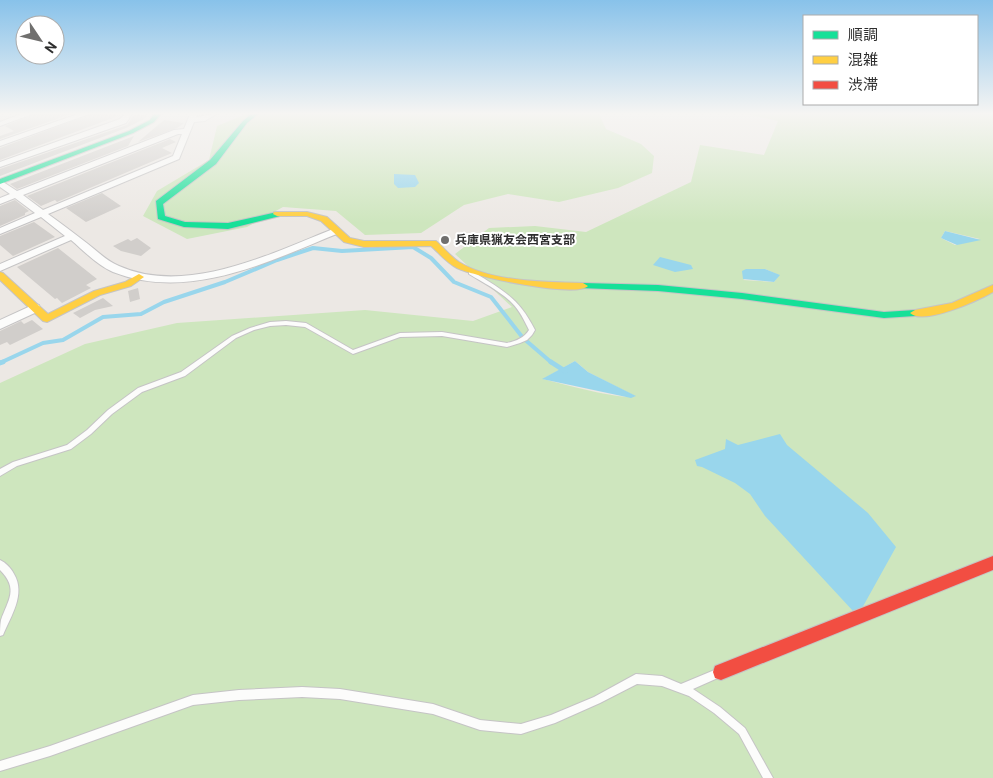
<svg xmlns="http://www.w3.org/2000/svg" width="993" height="778" font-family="Roboto,'Noto Sans JP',sans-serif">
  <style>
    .green { fill: #cee6be; fill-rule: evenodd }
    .water { fill: #99d6ec }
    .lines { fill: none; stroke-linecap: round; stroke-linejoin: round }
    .stream-far1 { stroke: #99d6ec; stroke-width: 4 }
    .stream { stroke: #99d6ec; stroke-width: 5 }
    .building { fill: #d1cecb }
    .lane-casing { stroke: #c5c4c5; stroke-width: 2 }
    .street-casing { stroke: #c5c4c5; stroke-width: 2 }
    .fast-casing { stroke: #c5c4c5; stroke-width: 2 }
    .slow-casing { stroke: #c5c4c5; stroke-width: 2 }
    .jam-casing { stroke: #c5c4c5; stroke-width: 2 }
    .lane { fill: #fcfcfb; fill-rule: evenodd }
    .street { fill: #fcfcfb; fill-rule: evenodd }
    .fast { fill: #16e098; fill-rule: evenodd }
    .slow { fill: #ffcf43; fill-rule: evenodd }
    .jam { fill: #f24e42; fill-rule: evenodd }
    .poi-dot { fill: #706f6e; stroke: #fff; stroke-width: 2 }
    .labels { text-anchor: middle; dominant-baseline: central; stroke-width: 4; stroke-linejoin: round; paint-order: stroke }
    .far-poi-label { font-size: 12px; font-weight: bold; fill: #2e2e2e; stroke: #fff; text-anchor: start }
  </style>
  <rect width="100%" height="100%" fill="#ece8e4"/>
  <g class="green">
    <path d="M246,114H599L606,129L641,144L654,156L652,173L618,188L559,202L508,194L464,205L421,233L365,235L336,211L283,207L247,227L187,239L143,216L157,191L209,160L217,126Z"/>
    <path d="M746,114H993V778H0V383L85,344L177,323L365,310L473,321L512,307L455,254L489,228L535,226L586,232L691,182L700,145L764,155L778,121ZM945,231L980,239L955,245L941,238ZM765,269L779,275L774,282L743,280ZM575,361L588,372L635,396C624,401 559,383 543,379Z"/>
  </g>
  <g class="water">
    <path d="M394,174L415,175L419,183L415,187L398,188L394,184Z"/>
    <path d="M945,231L981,240L957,245L941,238Z"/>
    <path d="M660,257L691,265L693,269L675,272L653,265Z"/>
    <path d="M746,269H765L780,275L774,282L743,279L742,271Z"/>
    <path d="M575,361L588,372L636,396L631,398L542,379Z"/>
    <path d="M780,434L787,445L868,513L896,547L861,610L853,611L765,516L750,494L735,483L702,467L697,466L695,460L725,449L726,439L738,445Z"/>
  </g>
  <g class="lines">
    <path class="stream-far1" d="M0,363L43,343L63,340L103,317L141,314L164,302L225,282L277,260L313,248L342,251L413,247L431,258L454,282L491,297L523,338L552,363"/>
    <g class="stream">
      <path d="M551,362L565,371"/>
      <path d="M0,363L3,362"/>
    </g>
  </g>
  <g class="building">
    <path d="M34,114H71L0,139V136L14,131L5,126Z"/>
    <path d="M91,114L121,115L0,160V148Z"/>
    <path d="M134,115H147L144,119L126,128L0,176V169L127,125Z"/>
    <path d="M164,120L184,123L177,128L138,142Z"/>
    <path d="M134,136L128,146L17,189L10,184Z"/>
    <path d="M170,139L176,142L162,148L172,153L57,202L55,200L41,206L27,196Z"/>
    <path d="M102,193L121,206L86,222L66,208Z"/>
    <path d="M15,200L29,211L25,213V215L0,226V206Z"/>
    <path d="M34,222L55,237L13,256L0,245V236Z"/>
    <path d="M137,238L151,248L141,256L121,251L113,246L128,239L131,241Z"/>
    <path d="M58,248L97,279L86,285L91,288L62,303L57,298L55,299L17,267Z"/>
    <path d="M138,288L140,299L130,302L128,291Z"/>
    <path d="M103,298L113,306L95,310L80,318L73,313Z"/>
    <path d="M32,320L43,329L10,345L7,342L0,345V331L21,321L24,324Z"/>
  </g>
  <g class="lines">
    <defs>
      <g id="lane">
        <path d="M471,271C477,274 483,278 488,281C512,296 522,305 535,330L532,335L527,340L520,343L507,347L442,336L400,337L353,354L305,327L286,325L270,326L254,330L236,338L185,376L142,392L112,414L91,434L71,449L17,466L0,476V469L13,462L67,445L87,430L108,410L138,388L181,372L232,336L250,328L270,322L286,321L306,323L353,350L400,333L442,332L507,343C516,341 524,338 529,330C524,320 520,311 512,303C500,291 484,283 469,274V272Z"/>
        <path d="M0,560C6,563 11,568 14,574C26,594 11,616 3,635L0,636C0,631 0,625 1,620C8,600 19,589 0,570Z"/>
        <path d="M717,669L720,671L722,674L720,677L693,689L720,707L745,728L773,778H763L739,734L714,713L689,696L662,686L637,684L600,703L555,723L521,734L480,730L433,714L340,699L302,697L239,700L193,705L50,756L0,771V761L50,746L193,695L239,690L302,687L340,689L433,704L480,720L521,724L551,715L594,697L636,674L662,676L681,684Z"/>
      </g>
      <g id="street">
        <path d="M21,114H32L0,126V122Z"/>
        <path d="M78,114H89L0,146V141Z"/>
        <path d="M125,114H132L126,123L0,167V162L120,119Z"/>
        <path d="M190,114H197L196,117L216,114L205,121L194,122L179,159L48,214C62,224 75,234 88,244C98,252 107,261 119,266C186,296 270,254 333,229H339V233C270,261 189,302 113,272C97,265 84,251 71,240L0,271V264L65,236L41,217L0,234V228L35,213L15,198L0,204V198L10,194L0,187V180L17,191L174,130L184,129ZM178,134H182L173,156L43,210L23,195Z"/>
        <path d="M35,304L39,305L40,308L39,311L0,329V320Z"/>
      </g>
      <g id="fast">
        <path d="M154,114H161L154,122L133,133L0,184V179L129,131L150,120Z"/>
        <path d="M251,114H258L247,123L216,164L163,204L165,216L185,222L228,223L277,212L281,214L280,216L228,229L184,227L158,219L156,201L210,160L243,121Z"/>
        <path d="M583,283L658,285L742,293L884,312L915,310L920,313L915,316L884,318L742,299L658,291L580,288L578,286Z"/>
      </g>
      <g id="slow">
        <path d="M274,212H307L327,217L350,238L364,241H436C444,248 450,256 459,262C491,282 546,282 583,283L588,286C575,298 475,277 457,268C447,263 439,253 431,246L364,247L344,242L321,221L307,216H277L273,214Z"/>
        <path d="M0,272L3,273L48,314L94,291L125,282L139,274L144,277L131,286L100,295L47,322L43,321L0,280Z"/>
        <path d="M993,285V292C979,300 923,326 910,313L915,310L952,303Z"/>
      </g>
      <path id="jam" d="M993,556V570L721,680L715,678L713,672L715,666Z"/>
    </defs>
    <use href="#lane" class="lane-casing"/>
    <use href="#street" class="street-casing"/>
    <use href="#fast" class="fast-casing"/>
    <use href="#slow" class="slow-casing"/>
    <use href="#jam" class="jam-casing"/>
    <use href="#lane" class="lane"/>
    <use href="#street" class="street"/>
    <use href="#fast" class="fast"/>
    <use href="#slow" class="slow"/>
    <use href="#jam" class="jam"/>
  </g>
  <linearGradient id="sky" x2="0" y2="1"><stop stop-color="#88c2ea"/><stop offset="0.51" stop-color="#f6f5f3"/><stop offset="1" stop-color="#f6f5f3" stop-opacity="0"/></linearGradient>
  <rect width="993" height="223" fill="url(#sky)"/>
  <circle class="poi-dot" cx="445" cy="240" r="5"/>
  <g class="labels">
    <g class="far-poi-label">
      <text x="455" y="240">兵庫県猟友会西宮支部</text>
    </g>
  </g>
  <rect x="803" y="15" width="175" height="90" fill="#ffffff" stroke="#ababab"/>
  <rect x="813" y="31" width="25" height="8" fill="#16e098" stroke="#ababab"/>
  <text x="848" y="40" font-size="15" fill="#2e2e2e">順調</text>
  <rect x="813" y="56" width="25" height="8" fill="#ffcf43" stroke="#ababab"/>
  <text x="848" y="65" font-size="15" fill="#2e2e2e">混雑</text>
  <rect x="813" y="81" width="25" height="8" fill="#f24e42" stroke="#ababab"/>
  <text x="848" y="90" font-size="15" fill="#2e2e2e">渋滞</text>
  <g transform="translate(40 40) rotate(125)"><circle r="24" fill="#ffffff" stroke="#ababab"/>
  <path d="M0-4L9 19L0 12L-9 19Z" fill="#706f6e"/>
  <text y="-8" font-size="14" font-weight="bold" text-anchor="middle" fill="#2e2e2e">N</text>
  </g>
</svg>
